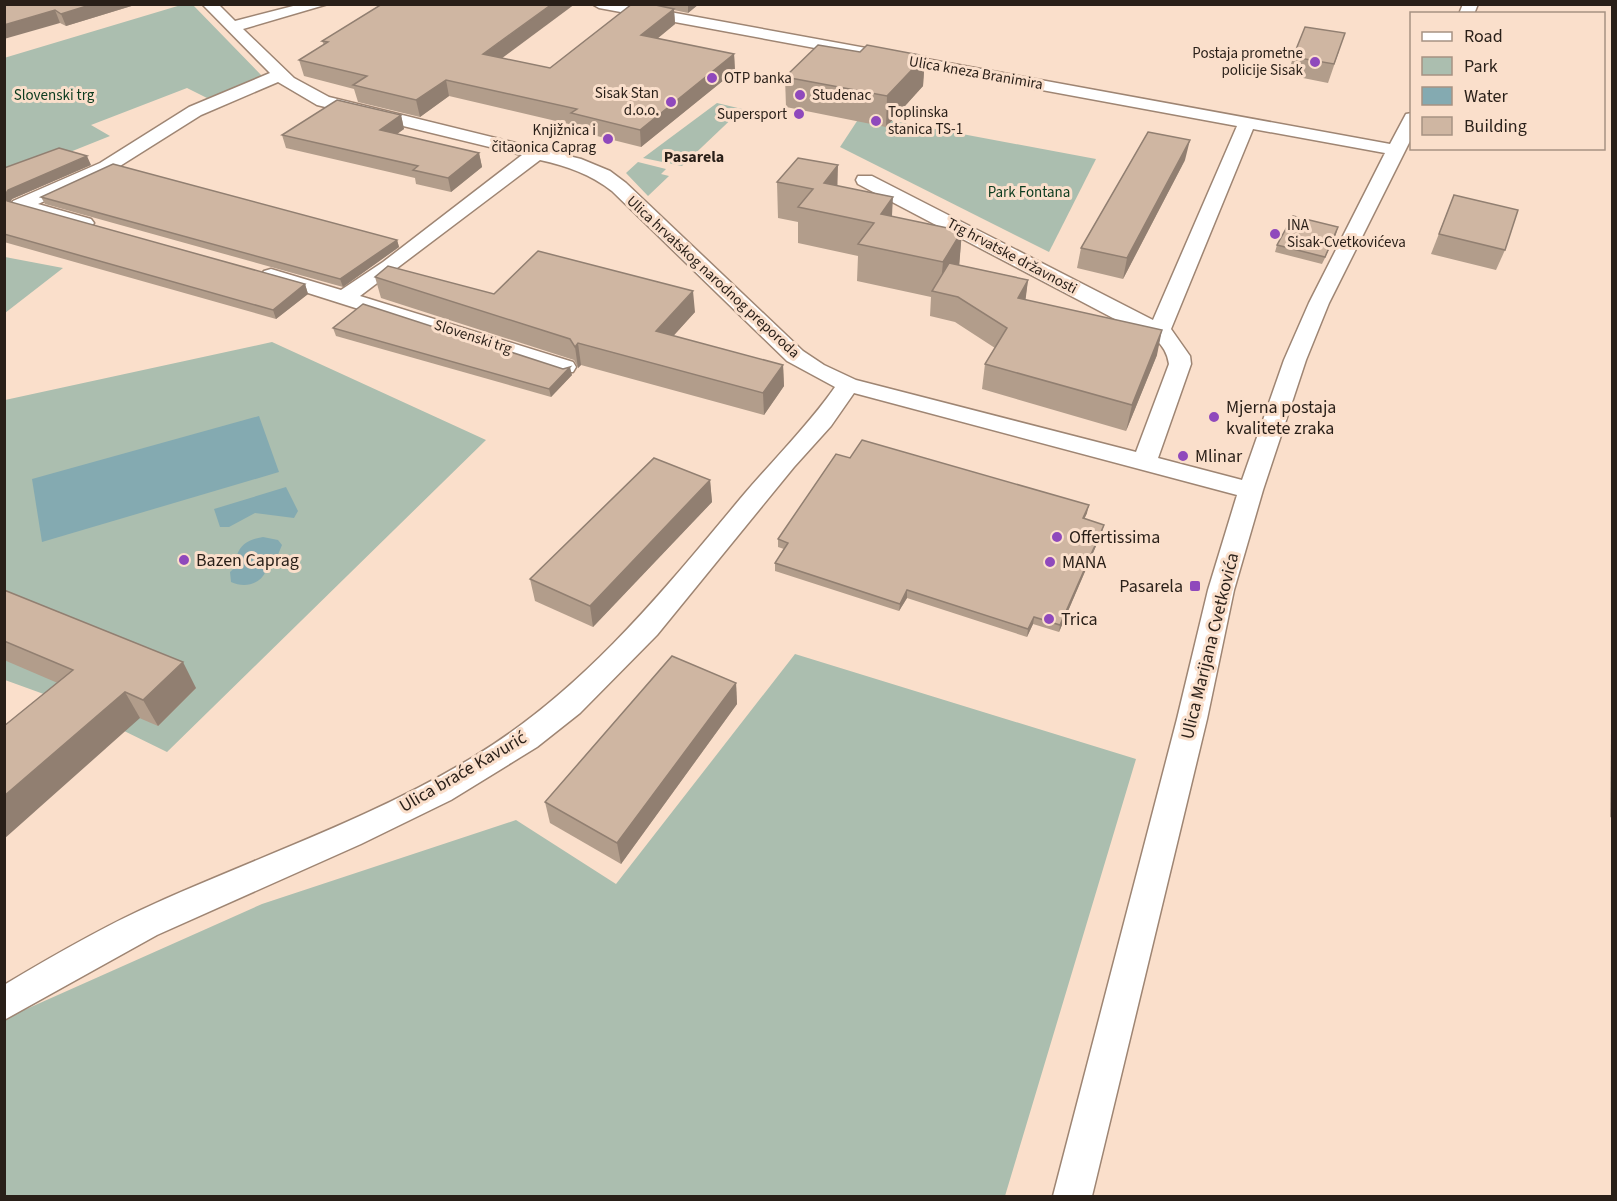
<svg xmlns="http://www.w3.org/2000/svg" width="1617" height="1201" font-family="'Source Sans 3',sans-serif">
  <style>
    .green { fill: #abbeaf }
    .water { fill: #84aab1 }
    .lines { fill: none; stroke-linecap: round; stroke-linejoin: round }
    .minor-casing { stroke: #9e8573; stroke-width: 3 }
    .minor { fill: #fff; fill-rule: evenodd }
    .wall { fill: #b29d8b }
    .shaded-wall { fill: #917f71 }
    .building { fill: #cfb6a2; stroke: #917f71; stroke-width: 1.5 }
    .poi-dot { fill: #8f49bc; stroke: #fadfcb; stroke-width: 2 }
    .labels { text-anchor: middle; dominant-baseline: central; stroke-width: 6; stroke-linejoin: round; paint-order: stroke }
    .far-poi-label { font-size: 15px; fill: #291f18; stroke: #fadfcb; text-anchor: end }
    .far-street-label { font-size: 15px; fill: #291f18; stroke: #fadfcb }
    .far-park-label { font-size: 15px; fill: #0b3b1e; stroke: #fadfcb }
    .far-neighbourhood-label { font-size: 16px; font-weight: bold; fill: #291f18; stroke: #fadfcb }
    .poi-label { font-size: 18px; fill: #291f18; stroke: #fadfcb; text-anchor: start }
    .street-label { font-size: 18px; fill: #291f18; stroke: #fadfcb }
  </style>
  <rect width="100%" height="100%" fill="#fadfcb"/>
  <g class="green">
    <path d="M181,5H193L263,77L207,98L187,88L91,125L110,136L5,178L4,58Z"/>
    <path d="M717,103L742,109L682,166L643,158Z"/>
    <path d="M861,115L1096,159L1049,252L840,147Z"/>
    <path d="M638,162L666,169L661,174L669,176L648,196L626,173Z"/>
    <path d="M5,257L63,268L5,313Z"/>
    <path d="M272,342L486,440L167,752L63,701L5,680V400Z"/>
    <path d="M795,654L1136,759L1005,1196H5L4,1019L262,904L516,820L616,884Z"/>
  </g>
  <g class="water">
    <path d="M259,416L279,472L42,542L32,479Z"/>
    <path d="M286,487L298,511L294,518L255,513L229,527H220L214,509Z"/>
    <path d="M263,537L278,540L282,545L277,557L264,565L266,571C260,585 244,588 231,582L230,572L240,563L237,555C241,543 251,539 263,537Z"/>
  </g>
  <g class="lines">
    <defs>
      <g id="minor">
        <path d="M202,4H218L235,21L301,4H328L243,29L294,78L329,97L581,159L610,171L626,183L803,351L824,365L856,380L1136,452L1169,364C1166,342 1149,333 1130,327L858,184L856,180L858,176H872L1153,320L1237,126L599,8L592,4H626L1390,144L1406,114L1412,113V137L1329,303L1306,360L1263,490L1234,590L1207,719L1092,1196H1053L1177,719L1208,590L1237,495L854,393L831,426L794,467L657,635L580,713L537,747L451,800L361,844L157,935L4,1020V985C54,955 104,926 156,903C263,855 375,817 475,756C583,690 660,595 740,499C772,461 807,427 835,387L787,361L612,191C590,174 567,166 540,160L360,296L573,362L576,367L573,372H557L264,279L261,275L264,271L271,269L341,290L383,262L522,155L317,105L278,82L201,115L112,171L38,204L91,219L94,223L91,227L84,229L13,209L11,205L13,201L100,163L189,107L270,73ZM1253,129L1385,153L1309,303L1284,360L1242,480L1158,458L1191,364L1190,356L1171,329Z"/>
        <path d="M1463,4H1478L1474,14H1459Z"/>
      </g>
    </defs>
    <use href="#minor" class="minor-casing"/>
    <use href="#minor" class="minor"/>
  </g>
  <g class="wall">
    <path d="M4,4H138L66,26L60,23Z"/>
    <path d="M632,4H699L688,13L674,10L675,24L657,39L734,54L735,71L641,147L573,130V125L449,96L420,117L358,102L354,89L304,76L299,60L324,45L322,41L502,58L550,68Z"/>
    <path d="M1339,51L1328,83L1288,75L1293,57Z"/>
    <path d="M925,56L923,86L886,127L786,107L785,77Z"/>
    <path d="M401,115L404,129L397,134L479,153L482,167L451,192L416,184L415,178L286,148L282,135Z"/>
    <path d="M1185,160L1123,279L1077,268L1081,248Z"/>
    <path d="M91,165L12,199L10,202L305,284L308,294L276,319L4,242V168Z"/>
    <path d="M777,182L837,186L892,217L962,231L959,265L1028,280L1025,300L1157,355L1126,431L982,389L985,364L995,348L955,322L930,316L931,297L857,281L858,256L798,243V222L778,218Z"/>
    <path d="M1454,195L1505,250L1496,270L1431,254Z"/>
    <path d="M41,197L397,240L399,247L343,287L45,204Z"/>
    <path d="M1336,234L1322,264L1275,252L1277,245Z"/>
    <path d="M375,277L494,294L695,312L673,336L783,365L784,386L764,415L581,365L578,368L574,360L381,298Z"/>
    <path d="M333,328L572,375L551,397L336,336Z"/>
    <path d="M710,480L712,502L593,627L535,601L530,579Z"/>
    <path d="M1087,513L1084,519L1102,532L1059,632L1033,624L1027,637L907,598L899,611L775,571V563L784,549L778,547V539Z"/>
    <path d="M4,590L196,688L158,726L4,660Z"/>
    <path d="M736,683L737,704L621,864L550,823L545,802Z"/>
    <path d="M1612,731V818L1610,817L1611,732Z"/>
  </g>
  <g class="shaded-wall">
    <path d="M93,4H138L66,26L61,14Z"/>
    <path d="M552,4H575L486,70L483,54Z"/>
    <path d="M688,4H699L688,13Z"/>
    <path d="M674,9L675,24L642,51L641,35Z"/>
    <path d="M55,10L60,23L4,39V25Z"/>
    <path d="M734,54L735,71L641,147L640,130Z"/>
    <path d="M925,56L923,86L886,127L887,96Z"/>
    <path d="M446,80L449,96L420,117L416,100Z"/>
    <path d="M401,115L404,129L384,143L380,130Z"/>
    <path d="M1190,140L1185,160L1123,279L1127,258Z"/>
    <path d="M479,153L482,167L451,192L448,178Z"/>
    <path d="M87,156L91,165L12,199L9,204L7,201L5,195L8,190Z"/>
    <path d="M838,165L837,201L824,183Z"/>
    <path d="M893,197L891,233L881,214Z"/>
    <path d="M1338,227L1336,234L1322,264L1325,257Z"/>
    <path d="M962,231L959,268L940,293L943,262Z"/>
    <path d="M397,240L399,247L343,287L340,279Z"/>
    <path d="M1028,280L1025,304L1018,298Z"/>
    <path d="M305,284L308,294L276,319L273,310Z"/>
    <path d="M693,291L695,312L658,353L656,331Z"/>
    <path d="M1162,330L1157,355L1126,431L1132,405Z"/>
    <path d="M578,343L581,365L578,368L575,347Z"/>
    <path d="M783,365L784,386L764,415L763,393Z"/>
    <path d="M570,367L572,375L551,397L549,389Z"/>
    <path d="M710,480L712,502L593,627L590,606Z"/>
    <path d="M1089,505L1087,513L1081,526L1083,518Z"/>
    <path d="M1104,525L1102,532L1059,632L1060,625Z"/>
    <path d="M907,590V598L899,611L900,604Z"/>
    <path d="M1034,617L1033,624L1027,637L1028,629Z"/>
    <path d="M183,662L196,688L158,726L143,700Z"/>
    <path d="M736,683L737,704L621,864L617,843Z"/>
    <path d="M125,692L140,718L4,839V796Z"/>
  </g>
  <g class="building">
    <path d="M10,4H93L61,14L55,10L4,25V6Z"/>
    <path d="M382,4H552L483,54L550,68L632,4H651L674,9L641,35L734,54L640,130L571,113L577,109L446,80L416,100L353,85L367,76L299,60L328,42L322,41Z"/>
    <path d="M1305,27L1345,33L1334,64L1293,57Z"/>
    <path d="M818,45L860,52L867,45L925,56L887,96L785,77Z"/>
    <path d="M337,100L401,115L380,130L479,153L448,178L413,170L418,166L282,135Z"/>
    <path d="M1148,132L1190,140L1127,258L1081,248Z"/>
    <path d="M59,148L87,156L8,190L5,195L7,201L305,284L273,310L4,234V168Z"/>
    <path d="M798,158L838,165L824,183L893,197L881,214L962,231L943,262L858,244L874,223L798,207L813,189L777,182Z"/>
    <path d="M113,164L397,240L340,279L41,197Z"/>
    <path d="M1454,195L1518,210L1505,250L1439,234Z"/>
    <path d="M1293,216L1338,227L1325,257L1277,245Z"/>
    <path d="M538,251L693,291L656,331L783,365L763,393L578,343L575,347L570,339L375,277L388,266L494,294Z"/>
    <path d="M949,263L1028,280L1018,298L1162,330L1132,405L985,364L1007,328L958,297L932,291Z"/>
    <path d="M363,304L563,369L570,367L549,389L333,328Z"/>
    <path d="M862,440L1089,505L1083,518L1104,525L1060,625L1034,617L1028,629L907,590L900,604L775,563L788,543L778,539L836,454L850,458Z"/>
    <path d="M654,458L710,480L590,606L530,579Z"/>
    <path d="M4,590L183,662L143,700L125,692L4,796V726L73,670L4,641Z"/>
    <path d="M672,656L736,683L617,843L545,802Z"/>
  </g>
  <g class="poi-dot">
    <circle cx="1315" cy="62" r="6"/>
    <circle cx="712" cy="78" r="6"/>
    <circle cx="800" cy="95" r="6"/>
    <circle cx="671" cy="102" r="6"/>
    <circle cx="799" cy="114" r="6"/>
    <circle cx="876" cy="121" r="6"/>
    <circle cx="608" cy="139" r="6"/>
    <circle cx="1275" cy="234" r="6"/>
    <circle cx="1214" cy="417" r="6"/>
    <circle cx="1183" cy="456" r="6"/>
    <circle cx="1057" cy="537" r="6"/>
    <circle cx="184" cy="560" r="6"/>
    <circle cx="1050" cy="562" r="6"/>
    <rect x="1189" y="580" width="12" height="12" rx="3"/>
    <circle cx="1049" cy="619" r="6"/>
  </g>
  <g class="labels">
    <g class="far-poi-label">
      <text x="1303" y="53">Postaja prometne<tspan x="1303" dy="17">policije Sisak</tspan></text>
      <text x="724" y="78" text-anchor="start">OTP banka</text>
      <text x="659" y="93">Sisak Stan<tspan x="659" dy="17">d.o.o.</tspan></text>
      <text x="812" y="95" text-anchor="start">Studenac</text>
      <text x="888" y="112" text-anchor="start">Toplinska<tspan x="888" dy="17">stanica TS-1</tspan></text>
      <text x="787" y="114">Supersport</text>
      <text x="596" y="130">Knjižnica i<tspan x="596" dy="17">čitaonica Caprag</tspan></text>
      <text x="1287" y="225" text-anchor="start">INA<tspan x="1287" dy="17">Sisak-Cvetkovićeva</tspan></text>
    </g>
    <g class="far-street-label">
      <text transform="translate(976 73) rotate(10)">Ulica kneza Branimira</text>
      <text transform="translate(1012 256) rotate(28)">Trg hrvatske državnosti</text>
      <text transform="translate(713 277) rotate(43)">Ulica hrvatskog narodnog preporoda</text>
      <text transform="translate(473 337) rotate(18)">Slovenski trg</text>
    </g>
    <g class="far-park-label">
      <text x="54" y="95">Slovenski trg</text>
      <text x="1029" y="192">Park Fontana</text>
    </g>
    <g class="far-neighbourhood-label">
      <text x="694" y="157">Pasarela</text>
    </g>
    <g class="poi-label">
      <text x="1226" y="407">Mjerna postaja<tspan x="1226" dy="21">kvalitete zraka</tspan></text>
      <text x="1195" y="456">Mlinar</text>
      <text x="1069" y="537">Offertissima</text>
      <text x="196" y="560">Bazen Caprag</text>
      <text x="1062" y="562">MANA</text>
      <text x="1183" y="586" text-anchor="end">Pasarela</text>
      <text x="1061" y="619">Trica</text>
    </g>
    <g class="street-label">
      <text transform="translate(1210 646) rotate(-76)">Ulica Marijana Cvetkovića</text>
      <text transform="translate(463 772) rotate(-30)">Ulica braće Kavurić</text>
    </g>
  </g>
  <rect width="1617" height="1201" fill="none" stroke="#291f18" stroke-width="12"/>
  <rect x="1410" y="12" width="195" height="138" fill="#fadfcb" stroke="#a69283" stroke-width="1.5"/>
  <rect x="1422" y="32" width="30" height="9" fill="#ffffff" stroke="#a69283" stroke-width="1.5"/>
  <text x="1464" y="42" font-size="18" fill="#291f18">Road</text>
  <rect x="1422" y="57" width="30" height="18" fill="#abbeaf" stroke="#a69283" stroke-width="1.5"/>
  <text x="1464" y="72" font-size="18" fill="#291f18">Park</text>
  <rect x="1422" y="87" width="30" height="18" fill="#84aab1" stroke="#a69283" stroke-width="1.5"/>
  <text x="1464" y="102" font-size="18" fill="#291f18">Water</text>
  <rect x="1422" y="117" width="30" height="18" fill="#cfb6a2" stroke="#a69283" stroke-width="1.5"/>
  <text x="1464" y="132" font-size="18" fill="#291f18">Building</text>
</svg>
